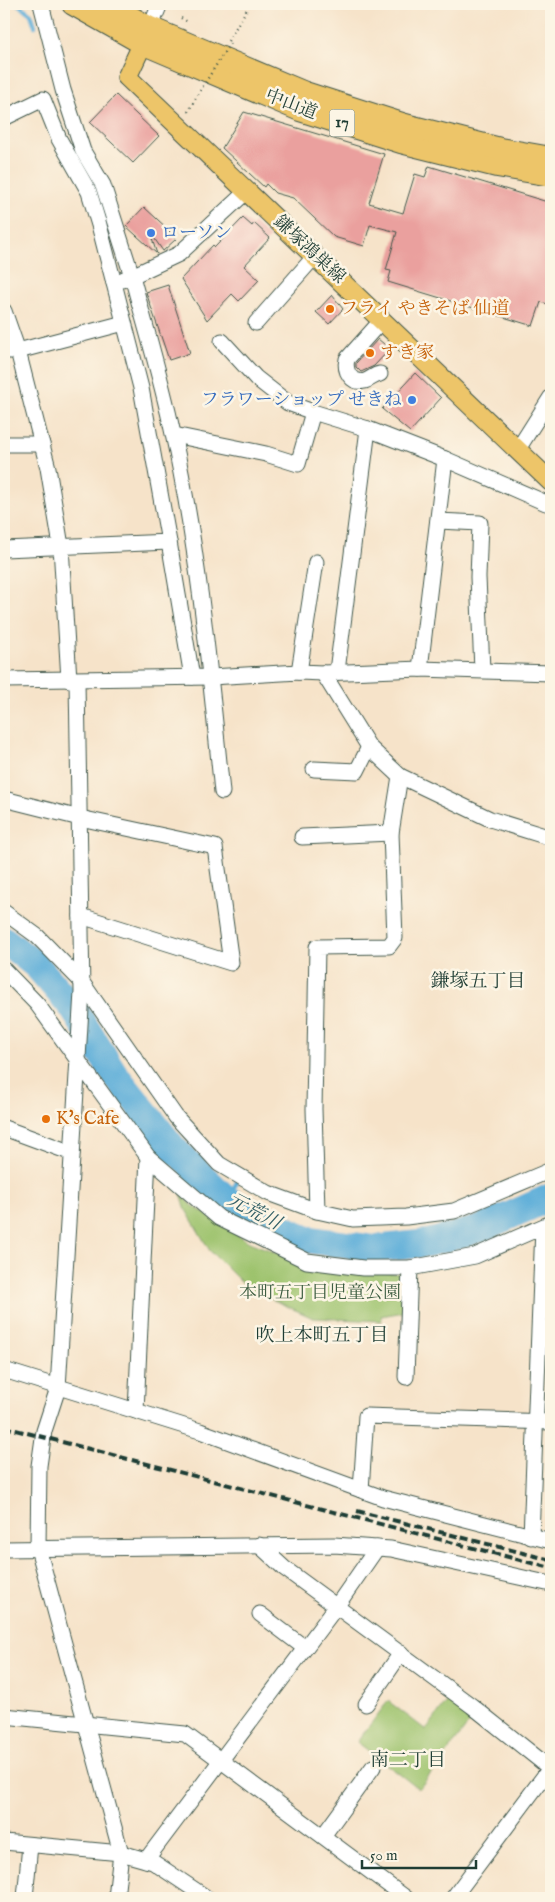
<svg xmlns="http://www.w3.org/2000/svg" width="555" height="1902" font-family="'IM FELL English','Noto Serif JP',serif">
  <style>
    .green { fill: #9cc26c; stroke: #5e8050 }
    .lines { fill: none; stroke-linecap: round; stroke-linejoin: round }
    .stream { stroke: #5eafd9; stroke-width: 4.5 }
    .river { stroke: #5eafd9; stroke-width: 28 }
    .building { fill: #eaa09e }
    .minor-casing { stroke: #3f564a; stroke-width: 17 }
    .major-casing { stroke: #3f564a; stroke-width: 21 }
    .highway-casing { stroke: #3f564a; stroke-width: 24 }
    .path { stroke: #3f564a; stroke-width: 2.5; stroke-dasharray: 1 4; stroke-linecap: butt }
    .minor { stroke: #fff; stroke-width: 15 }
    .major { stroke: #edc569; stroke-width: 19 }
    .highway { stroke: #edc569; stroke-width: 22 }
    .rail { stroke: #1f3d34; stroke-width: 4; stroke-dasharray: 8 4; stroke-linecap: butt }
    .path-bridge { stroke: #3f564a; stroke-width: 2.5; stroke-dasharray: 1 4; stroke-linecap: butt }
    .shop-dot { fill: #3f7fe0; stroke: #fcf5e5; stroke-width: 2 }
    .food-dot { fill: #e8710a; stroke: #fcf5e5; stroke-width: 2 }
    .labels { text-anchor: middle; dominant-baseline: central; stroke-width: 5; stroke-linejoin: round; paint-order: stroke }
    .shield { fill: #fcf5e5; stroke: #617469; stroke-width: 1 }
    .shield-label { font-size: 16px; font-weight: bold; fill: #1f3d34 }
    .street-label { font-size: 18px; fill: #1f3d34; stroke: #fcf5e5 }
    .shop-label { font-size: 18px; fill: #366cbe; stroke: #fcf5e5; text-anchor: start }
    .food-label { font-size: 18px; fill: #c56008; stroke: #fcf5e5; text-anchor: start }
    .park-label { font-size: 18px; fill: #3e5e42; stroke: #fcf5e5 }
    .neighbourhood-label { font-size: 19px; fill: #1f3d34; stroke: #fcf5e5 }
    .water-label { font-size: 19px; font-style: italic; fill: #325f66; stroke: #fcf5e5 }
  </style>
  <rect width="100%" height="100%" fill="#fcf5e5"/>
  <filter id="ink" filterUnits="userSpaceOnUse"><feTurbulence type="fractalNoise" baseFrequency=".02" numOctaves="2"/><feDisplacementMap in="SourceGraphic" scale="10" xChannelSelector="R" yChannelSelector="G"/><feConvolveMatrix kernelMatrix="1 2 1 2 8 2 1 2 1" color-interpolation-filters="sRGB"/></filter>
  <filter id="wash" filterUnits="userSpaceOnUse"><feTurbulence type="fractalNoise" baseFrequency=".0096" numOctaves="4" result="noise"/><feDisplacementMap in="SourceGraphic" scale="20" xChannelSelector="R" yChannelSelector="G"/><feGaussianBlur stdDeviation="1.12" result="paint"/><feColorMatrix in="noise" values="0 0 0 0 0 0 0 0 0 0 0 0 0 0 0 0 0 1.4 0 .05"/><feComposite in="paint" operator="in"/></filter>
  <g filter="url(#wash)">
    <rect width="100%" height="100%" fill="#f6e3c9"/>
    <g class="green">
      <path d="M181,1194L193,1206L249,1242L310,1266L404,1274V1312L381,1316L382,1321L313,1318L247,1288L210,1251L186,1210Z"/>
      <path d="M449,1699L474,1717L419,1789L357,1742L388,1701L426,1730Z"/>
    </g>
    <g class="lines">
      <g class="stream">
        <path d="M18,4L31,14L35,26"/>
        <path d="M227,1200L237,1182"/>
      </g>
      <path class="river" d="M4,940L37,966L73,1008L115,1075L173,1148L227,1200L305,1239L375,1249L428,1243L480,1229L551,1197"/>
    </g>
    <g id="blocks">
      <g class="building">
        <path d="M116,95L159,136L133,163L90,122Z"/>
        <path d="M244,112L384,154L369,203L403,213L415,174L425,177L429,166L551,203V305L541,302L533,326L388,282L391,271L386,270L397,232L370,225L364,246L334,237L293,198L275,193L266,184L264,187L222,148Z"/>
        <path d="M144,207L170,231L168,232L176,239L163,251L154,238L152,239L157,254L126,226Z"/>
        <path d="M243,218L252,226L254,223L270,238L244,266L259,280L239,301L232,294L207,320L181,279L213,245L215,247Z"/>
        <path d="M168,285L190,353L169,360L146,292Z"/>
        <path d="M332,295L343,309L329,324L316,312Z"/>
        <path d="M378,339L390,349L374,366L361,372L356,367V363Z"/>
        <path d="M415,373L441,398L410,432L382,409Z"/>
      </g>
    </g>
  </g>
  <g filter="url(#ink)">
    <use href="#blocks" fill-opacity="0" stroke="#3f564a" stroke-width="1"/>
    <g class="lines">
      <defs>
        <g id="minor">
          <path d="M41,4L63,90L83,151L103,185L132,276L179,254L247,191"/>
          <path d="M150,28L160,4"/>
          <path d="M4,118L43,99L59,139L89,192L99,225L141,388L169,542L4,549"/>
          <path d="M114,283L132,276C146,329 162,381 173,434C199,552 210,673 222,792"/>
          <path d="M4,311L18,351L48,468L61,546L69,680"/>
          <path d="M256,323L315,256"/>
          <path d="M222,341L256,378L288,403L313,412"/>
          <path d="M4,351H18L124,323"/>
          <path d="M380,374C374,375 371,379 365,381C351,384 344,371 347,359L382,320"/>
          <path d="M174,435L266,454L298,464L313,412L368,429L445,459"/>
          <path d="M4,444H42"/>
          <path d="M518,449L551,397"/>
          <path d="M438,521L480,523L478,577L482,670"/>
          <path d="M169,542L192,677"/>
          <path d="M420,669L445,459L546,503L551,501"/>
          <path d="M337,671L368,429"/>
          <path d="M299,672L316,562"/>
          <path d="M323,673L369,747L400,776L490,819L551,838"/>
          <path d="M4,680L211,677L299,672L323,673L420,669L551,673"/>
          <path d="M77,680L82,992L58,1388L44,1431L39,1466L38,1548L121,1853L116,1898"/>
          <path d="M314,769L357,771L369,747"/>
          <path d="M4,799L80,818L215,847L231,963L81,916"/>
          <path d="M302,837L391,833"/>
          <path d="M4,912L37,936L81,981L176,1117L219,1164L268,1193L317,1211L353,1219L406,1217L454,1211L551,1170"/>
          <path d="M4,970L37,1004L148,1157L219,1218L307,1261L363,1268H410L475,1256L551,1223"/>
          <path d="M4,1128L72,1153"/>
          <path d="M317,1211L314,1109L317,947L389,946L395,938L391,833L400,776"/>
          <path d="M4,1370L200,1431L383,1498L551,1541"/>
          <path d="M406,1377L410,1268"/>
          <path d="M136,1411L148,1157"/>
          <path d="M361,1490L366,1416L551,1422"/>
          <path d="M531,1537L543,1227"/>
          <path d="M259,1545L284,1568L472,1706L551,1769"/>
          <path d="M4,1549L334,1545L391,1549L551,1584"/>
          <path d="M260,1614L305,1648"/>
          <path d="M366,1704L401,1653"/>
          <path d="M4,1716L185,1734L406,1898"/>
          <path d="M323,1836L373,1767"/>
          <path d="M4,1842L121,1853L153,1862L207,1898"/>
          <path d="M146,1860L336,1607L377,1548"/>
          <path d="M25,1898L30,1845"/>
          <path d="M453,1898L551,1767"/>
        </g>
        <path id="major" d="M148,32L127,77L551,482"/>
        <g id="highway">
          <path d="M73,4L142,43L300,110L401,142L497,166L551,175"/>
          <path d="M107,4L150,28L305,93L405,125L500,149L551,158"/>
        </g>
      </defs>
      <use href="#minor" class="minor-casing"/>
      <use href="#major" class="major-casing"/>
      <use href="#highway" class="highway-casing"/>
      <g class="path">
        <path d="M181,18L188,22"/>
        <path d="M228,41L250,4"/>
        <path d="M188,112L200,91"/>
      </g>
      <use href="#minor" class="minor"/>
      <use href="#major" class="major"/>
      <use href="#highway" class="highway"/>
      <g class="rail">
        <path d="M4,1427L551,1568"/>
        <path d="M357,1511L551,1560"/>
      </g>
      <path class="path-bridge" d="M200,91L230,43"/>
    </g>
  </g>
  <g class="shop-dot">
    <circle cx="151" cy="233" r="5"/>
    <circle cx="412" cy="400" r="5"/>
  </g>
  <g class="food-dot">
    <circle cx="330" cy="309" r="5"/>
    <circle cx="370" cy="353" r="5"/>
    <circle cx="46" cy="1119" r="5"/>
  </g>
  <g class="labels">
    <rect class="shield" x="329.5" y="109.5" width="25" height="27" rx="4"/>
    <g class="shield-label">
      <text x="342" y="123">17</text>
    </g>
    <g class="street-label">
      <text transform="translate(291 105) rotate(21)">中山道</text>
      <text transform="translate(309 250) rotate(43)">鎌塚鴻巣線</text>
    </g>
    <g class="shop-label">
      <text x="161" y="233">ローソン</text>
      <text x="402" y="400" text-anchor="end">フラワーショップ せきね</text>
    </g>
    <g class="food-label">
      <text x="340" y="309">フライ やきそば 仙道</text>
      <text x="380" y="353">すき家</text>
      <text x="56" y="1119">K's Cafe</text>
    </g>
    <g class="park-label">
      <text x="320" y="1293">本町五丁目児童公園</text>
    </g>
    <g class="neighbourhood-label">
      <text x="478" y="982">鎌塚五丁目</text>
      <text x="322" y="1336">吹上本町五丁目</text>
      <text x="408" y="1761">南二丁目</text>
    </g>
    <g class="water-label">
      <text transform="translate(254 1212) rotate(28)">元荒川</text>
    </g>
  </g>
  <rect width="555" height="1902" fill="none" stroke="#fcf5e5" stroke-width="20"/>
  <path d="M362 1860v8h114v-8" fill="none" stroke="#1f3d34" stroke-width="2.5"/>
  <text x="370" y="1860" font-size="15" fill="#1f3d34" stroke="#fcf5e5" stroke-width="4" paint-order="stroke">50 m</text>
</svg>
